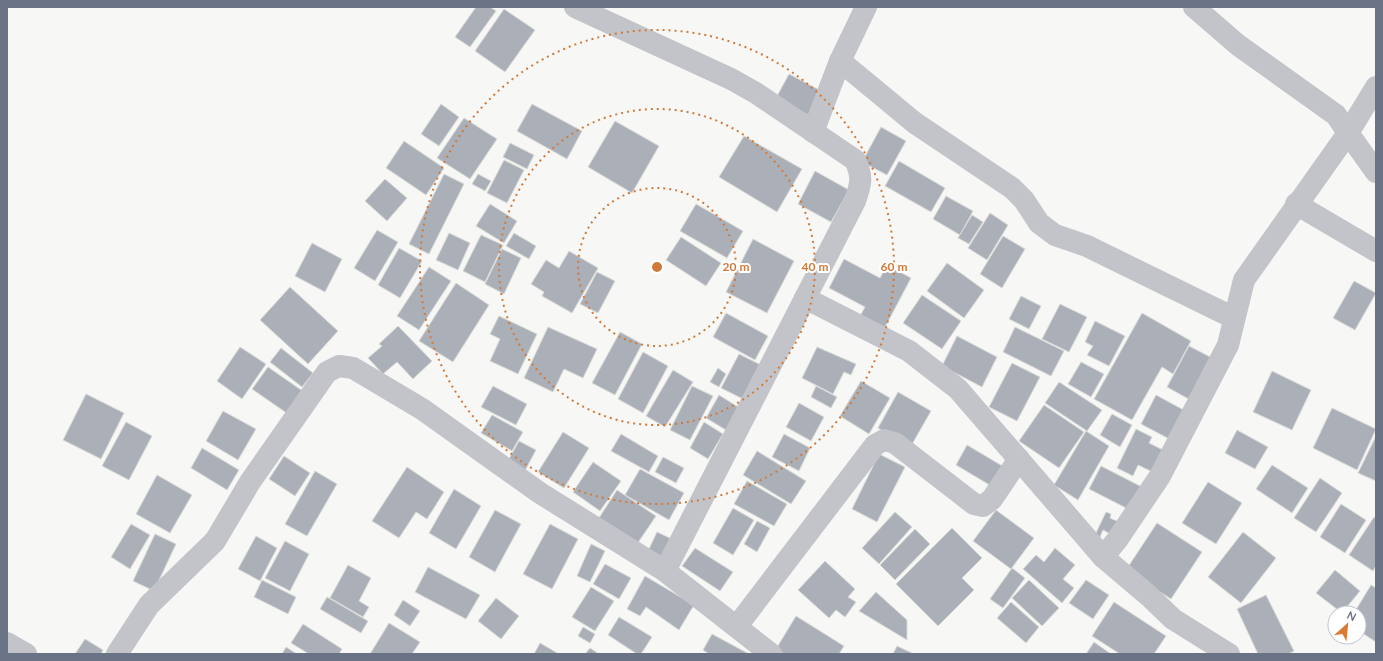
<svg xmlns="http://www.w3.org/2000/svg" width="1383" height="661" font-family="Lato,sans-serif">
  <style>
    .building { fill: #abb0b8; stroke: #d9dad8 }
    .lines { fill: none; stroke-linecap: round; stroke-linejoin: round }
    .minor { stroke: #c2c4c9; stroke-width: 22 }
    .ring { fill: none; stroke: #cf7a3c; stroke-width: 2; stroke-dasharray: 2 4 }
    .centre { fill: #cf7a3c; stroke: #fff; stroke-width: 2 }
    .ring-label { font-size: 12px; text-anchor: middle; font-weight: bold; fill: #cf7a3c; stroke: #fff; stroke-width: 4; stroke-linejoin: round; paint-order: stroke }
  </style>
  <rect width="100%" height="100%" fill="#f7f8f5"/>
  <g class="building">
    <path d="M476,7H490L496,11L470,47L455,37Z"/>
    <path d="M504,9L535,30L505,72L475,51Z"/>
    <path d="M789,74L825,93L812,117L776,98Z"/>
    <path d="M441,104L459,117L439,146L421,134Z"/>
    <path d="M532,104L582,131L567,159L517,131Z"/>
    <path d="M464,118L497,139L470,179L437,158Z"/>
    <path d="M615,121L659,146L632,193L588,167Z"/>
    <path d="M881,127L906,141L887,175L862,162Z"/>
    <path d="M744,136L802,169L777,212L719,177Z"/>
    <path d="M404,141L444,168L426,195L386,168Z"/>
    <path d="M510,143L534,155L527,169L503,157Z"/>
    <path d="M504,160L524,170L507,203L487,193Z"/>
    <path d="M899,161L945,188L931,212L885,186Z"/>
    <path d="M815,171L849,190L831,222L798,204Z"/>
    <path d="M444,174L464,184L429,254L409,244Z"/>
    <path d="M478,174L491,181L485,191L472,184Z"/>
    <path d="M385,179L407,198L387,221L365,201Z"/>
    <path d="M946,196L973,211L960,235L933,219Z"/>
    <path d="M490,204L517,221L504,243L476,226Z"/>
    <path d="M696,204L743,231L727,258L680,231Z"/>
    <path d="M990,213L1008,225L987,260L968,248Z"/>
    <path d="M972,215L983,222L969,244L958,238Z"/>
    <path d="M377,230L398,242L375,281L354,268Z"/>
    <path d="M449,233L470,243L458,270L436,260Z"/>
    <path d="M514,233L536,246L529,259L506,246Z"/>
    <path d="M481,235L503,245L485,282L463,271Z"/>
    <path d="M1003,236L1025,249L1002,288L980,274Z"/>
    <path d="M681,237L721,263L706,286L666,260Z"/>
    <path d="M753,239L794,261L767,313L726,292Z"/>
    <path d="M312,243L342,259L325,292L295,276Z"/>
    <path d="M399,248L422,261L400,298L378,285Z"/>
    <path d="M502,249L521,258L504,294L485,284Z"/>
    <path d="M569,251L598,268L572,313L542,296L544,292L531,284L546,260L559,268Z"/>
    <path d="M844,259L880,278L887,265L911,278L883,331L859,318L865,307L829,288Z"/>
    <path d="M947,263L984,290L964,318L927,291Z"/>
    <path d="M429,267L451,281L419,330L397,316Z"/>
    <path d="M597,272L615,281L598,313L580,304Z"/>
    <path d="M1354,281L1376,293L1355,330L1333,318Z"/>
    <path d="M456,283L489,305L453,362L419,341Z"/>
    <path d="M290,287L338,331L308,364L260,320Z"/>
    <path d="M922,295L961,321L942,349L903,323Z"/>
    <path d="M1021,296L1041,306L1029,329L1009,319Z"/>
    <path d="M1060,304L1087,317L1069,352L1042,339Z"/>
    <path d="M726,313L768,336L755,360L713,337Z"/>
    <path d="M1142,313L1191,341L1173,374L1162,367L1132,420L1094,399Z"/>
    <path d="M499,316L537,334L518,374L490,361L500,339L490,334Z"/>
    <path d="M1095,321L1125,336L1109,366L1087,355L1093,346L1085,342Z"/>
    <path d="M398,326L432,361L413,379L397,362L383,374L368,358L382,346L379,344Z"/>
    <path d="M548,327L597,349L583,378L564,369L553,392L524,378Z"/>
    <path d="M1015,327L1064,351L1051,376L1003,352Z"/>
    <path d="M620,332L642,344L615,395L592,383Z"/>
    <path d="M957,336L997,357L982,387L942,366Z"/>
    <path d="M1189,346L1216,360L1194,402L1167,387Z"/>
    <path d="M240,347L266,364L242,399L217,381Z"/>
    <path d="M817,347L856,364L851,375L844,372L833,394L802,378Z"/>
    <path d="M281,348L313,373L302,387L270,362Z"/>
    <path d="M643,352L668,366L643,413L618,399Z"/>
    <path d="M739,354L765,367L747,401L721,388Z"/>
    <path d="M1081,362L1104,374L1091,397L1068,384Z"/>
    <path d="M1012,363L1040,377L1017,421L989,407Z"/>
    <path d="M268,367L304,392L288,414L252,389Z"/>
    <path d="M718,368L726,374L719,387L710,382Z"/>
    <path d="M673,370L693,382L665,427L646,416Z"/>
    <path d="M1272,371L1311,390L1292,430L1253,412Z"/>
    <path d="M861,381L890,398L869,434L840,416Z"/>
    <path d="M1059,382L1102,410L1087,431L1045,403Z"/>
    <path d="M493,386L527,404L516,425L481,407Z"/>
    <path d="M692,386L713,396L690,440L670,430Z"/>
    <path d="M816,386L837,397L831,408L811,397Z"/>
    <path d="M898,392L931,411L911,446L878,428Z"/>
    <path d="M86,394L124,413L101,459L63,440Z"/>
    <path d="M719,395L738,407L726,430L706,418Z"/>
    <path d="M1156,395L1191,414L1175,442L1141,424Z"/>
    <path d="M799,403L824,417L811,441L786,427Z"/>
    <path d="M1044,405L1084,432L1059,468L1019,441Z"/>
    <path d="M1332,408L1376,429L1357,470L1313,448Z"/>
    <path d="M223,411L256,429L238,460L206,441Z"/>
    <path d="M1112,414L1132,425L1120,447L1100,435Z"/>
    <path d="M492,415L523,432L512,451L481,433Z"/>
    <path d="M126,422L152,436L129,480L102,466Z"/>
    <path d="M704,422L723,434L708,459L690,448Z"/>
    <path d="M1136,429L1152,437L1149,443L1169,453L1159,475L1138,465L1133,476L1117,468Z"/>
    <path d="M1237,430L1268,447L1255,469L1225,453Z"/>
    <path d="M1086,431L1109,446L1078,500L1054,485Z"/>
    <path d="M563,432L589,448L564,488L538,472Z"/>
    <path d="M621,434L658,456L649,472L611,451Z"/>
    <path d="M784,434L810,448L799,471L772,457Z"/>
    <path d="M1376,436V481L1358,473Z"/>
    <path d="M519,441L536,450L522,476L505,466Z"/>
    <path d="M967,445L1004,467L993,487L956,465Z"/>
    <path d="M202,448L239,470L227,490L191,468Z"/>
    <path d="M757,451L806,481L791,504L743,475Z"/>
    <path d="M879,454L905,467L877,522L852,509Z"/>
    <path d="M284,456L310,473L295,496L269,479Z"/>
    <path d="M663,457L684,468L676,483L655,472Z"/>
    <path d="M593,462L621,481L600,511L573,492Z"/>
    <path d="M1272,465L1308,488L1292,513L1256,489Z"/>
    <path d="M1101,466L1142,487L1130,510L1089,489Z"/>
    <path d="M407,467L444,492L427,519L416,512L399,538L372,521Z"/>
    <path d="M640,469L684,493L669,520L625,495Z"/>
    <path d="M315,471L337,484L307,536L285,524Z"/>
    <path d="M157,475L192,495L170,533L136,514Z"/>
    <path d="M1320,478L1342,493L1316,532L1294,518Z"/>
    <path d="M747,481L787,504L774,526L734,504Z"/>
    <path d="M1208,482L1242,503L1216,544L1182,523Z"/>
    <path d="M454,489L481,506L456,549L429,533Z"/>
    <path d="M617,490L656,516L635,547L597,521Z"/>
    <path d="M1341,504L1366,520L1345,553L1320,537Z"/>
    <path d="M733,508L754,520L733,555L713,543Z"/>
    <path d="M495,510L521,524L495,572L469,557Z"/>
    <path d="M996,510L1034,538L1011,569L973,541Z"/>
    <path d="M895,512L912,527L879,564L862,548Z"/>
    <path d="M1106,512L1111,514L1110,518L1121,523L1114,536L1103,530L1100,537L1095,535Z"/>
    <path d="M1374,517L1376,518V566L1373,571L1349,555Z"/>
    <path d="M757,521L770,528L757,552L744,544Z"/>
    <path d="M1157,523L1202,552L1171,599L1126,570Z"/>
    <path d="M131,524L150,535L130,569L111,557Z"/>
    <path d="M550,524L578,539L552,589L523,574Z"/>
    <path d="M952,528L982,558L962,578L974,590L938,626L896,584Z"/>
    <path d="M915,529L930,544L895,580L880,565Z"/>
    <path d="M657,532L674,540L665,559L648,551Z"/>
    <path d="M1243,532L1276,558L1241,603L1208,577Z"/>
    <path d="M155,534L176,544L154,591L133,581Z"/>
    <path d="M256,536L277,548L260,581L238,569Z"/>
    <path d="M285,541L309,554L290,591L265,578Z"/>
    <path d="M591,544L605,551L590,582L577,576Z"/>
    <path d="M695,548L733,572L720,591L682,566Z"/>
    <path d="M1055,548L1075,565L1063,579L1074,588L1062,603L1023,569L1036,555L1044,562Z"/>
    <path d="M825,561L855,589L848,597L856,602L845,617L836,610L829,618L798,590Z"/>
    <path d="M605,564L631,578L619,599L593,584Z"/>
    <path d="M348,565L371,578L359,601L369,607L363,617L330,598Z"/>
    <path d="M428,567L480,595L466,619L415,592Z"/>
    <path d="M1012,568L1025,578L1003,608L990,599Z"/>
    <path d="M1335,570L1360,591L1342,613L1316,593Z"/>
    <path d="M645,576L694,605L679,630L646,607L640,616L627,609Z"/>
    <path d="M262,580L296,597L288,614L254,597Z"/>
    <path d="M1029,580L1059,608L1042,626L1012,598Z"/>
    <path d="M1086,580L1109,595L1093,619L1069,603Z"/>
    <path d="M1371,585L1376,588V642L1359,631V613H1354Z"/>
    <path d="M591,587L614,601L595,631L572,617Z"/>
    <path d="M876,592L907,620V640L859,611Z"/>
    <path d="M1266,595L1294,651L1288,654H1258L1237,609Z"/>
    <path d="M327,597L368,621L361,633L320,609Z"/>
    <path d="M496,598L519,616L501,639L478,621Z"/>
    <path d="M403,600L420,611L410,626L394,615Z"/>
    <path d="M1011,602L1039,627L1026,643L997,618Z"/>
    <path d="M1114,602L1166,636L1154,654H1120L1092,636Z"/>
    <path d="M796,616L844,646L839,654H784L776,649Z"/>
    <path d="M619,617L652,637L641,654H637L608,635Z"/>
    <path d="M389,623L420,642L412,654H370Z"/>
    <path d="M303,624L342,649L339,654H309L291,643Z"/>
    <path d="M583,627L595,634L590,643L578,636Z"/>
    <path d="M712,634L749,654H709L703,650Z"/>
    <path d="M85,639L103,650L101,654H75Z"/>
    <path d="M1094,642L1111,654H1086Z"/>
    <path d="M540,643L559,654H534Z"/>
    <path d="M897,646L914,654H893Z"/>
    <path d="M286,647L297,654H282Z"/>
    <path d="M590,648L599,654H585Z"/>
  </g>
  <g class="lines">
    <g class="minor">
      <path d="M575,7L731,79L756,93L855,160C863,177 861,184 855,201L665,571"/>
      <path d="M866,7L840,61L915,123L1012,188L1024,200L1039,223L1055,235L1087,246L1234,318"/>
      <path d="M1194,7L1238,45L1336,115L1348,133L1244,280L1228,345L1214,372L1160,476L1117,540L1103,557L1149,596L1173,619L1229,654"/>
      <path d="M1376,87L1348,133L1376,172"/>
      <path d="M813,132L840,61"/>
      <path d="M1296,204L1376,251"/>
      <path d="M805,298L909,351L958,389L1103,557"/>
      <path d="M737,626L875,445L884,440L895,443L974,504L983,506L992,499L1019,459"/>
      <path d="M7,643L26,654"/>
      <path d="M117,654L149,605L215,541L250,482L327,372L339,366L353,368L422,409L540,493L665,571L771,654"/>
    </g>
  </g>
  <g class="ring">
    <circle cx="657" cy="267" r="79"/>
    <circle cx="657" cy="267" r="158"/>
    <circle cx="657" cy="267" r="237"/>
  </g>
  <circle cx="657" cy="267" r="6" class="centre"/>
  <g class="ring-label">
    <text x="736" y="271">20 m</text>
    <text x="815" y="271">40 m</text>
    <text x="894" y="271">60 m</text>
  </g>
  <rect width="1383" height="661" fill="none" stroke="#697385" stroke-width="16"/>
  <g transform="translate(1347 625) rotate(27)"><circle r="19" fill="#ffffff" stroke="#c3c7ce"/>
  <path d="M0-3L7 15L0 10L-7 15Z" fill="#da7b34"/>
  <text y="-6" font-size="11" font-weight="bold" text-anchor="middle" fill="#697385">N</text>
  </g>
</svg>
